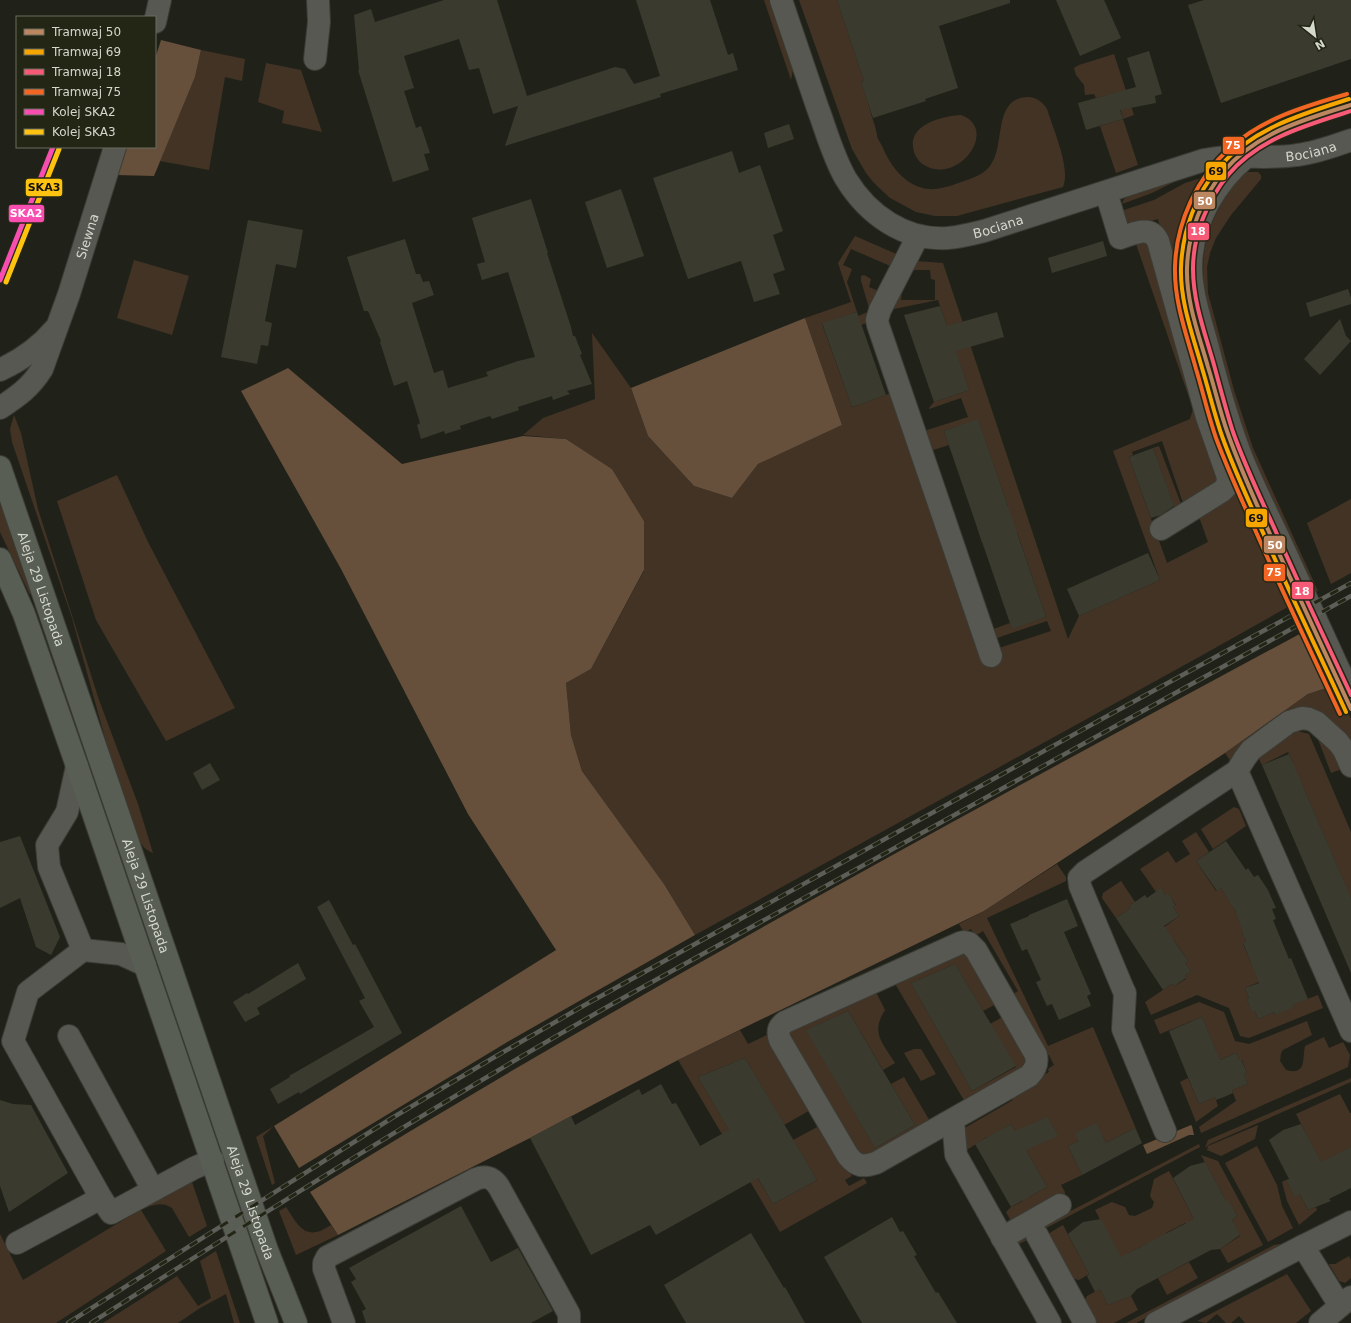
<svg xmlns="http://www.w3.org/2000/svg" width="1351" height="1323" font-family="'DejaVu Sans',sans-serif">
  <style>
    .green { fill: #433325 }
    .forest { fill: #664f3b }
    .building { fill: #3a3a2f }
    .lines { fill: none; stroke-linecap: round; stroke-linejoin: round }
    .minor-casing { stroke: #3b3c35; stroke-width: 24 }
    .major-casing { stroke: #3b3c35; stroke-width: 24 }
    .minor { stroke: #565851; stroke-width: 22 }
    .major { stroke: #585e54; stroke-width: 22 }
    .rail-casing { stroke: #5c5e57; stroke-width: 4.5 }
    .rail { stroke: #232615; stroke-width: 3; stroke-dasharray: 9; stroke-linecap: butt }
    .rail-1-casing { stroke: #232615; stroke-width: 8 }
    .rail-2-casing { stroke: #232615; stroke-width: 8 }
    .rail-1 { stroke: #f84eb1; stroke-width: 5 }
    .rail-2 { stroke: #fec210; stroke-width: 5 }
    .tram-1-casing { stroke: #232615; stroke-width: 7 }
    .tram-2-casing { stroke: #232615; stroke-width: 7 }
    .tram-3-casing { stroke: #232615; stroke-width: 7 }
    .tram-4-casing { stroke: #232615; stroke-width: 7 }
    .tram-1 { stroke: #bb8660; stroke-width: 4 }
    .tram-2 { stroke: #f7a600; stroke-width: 4 }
    .tram-3 { stroke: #f75a77; stroke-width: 4 }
    .tram-4 { stroke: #f26522; stroke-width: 4 }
    .labels { text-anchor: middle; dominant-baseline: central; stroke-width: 3; stroke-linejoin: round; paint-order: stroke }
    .street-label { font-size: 13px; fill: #d5d8cc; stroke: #232615 }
    .line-badge { stroke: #232615; stroke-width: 1.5 }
    .badge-label { font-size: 11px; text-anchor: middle; font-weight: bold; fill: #fff }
    .pale-badge-label { font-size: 11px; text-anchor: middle; font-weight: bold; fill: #111 }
  </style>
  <rect width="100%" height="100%" fill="#202219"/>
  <g class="green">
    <path d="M764,0H769L793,70L791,80Z"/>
    <path d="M799,0H837L864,81L861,82C865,94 869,105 872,117C874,123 876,129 877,135C877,138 880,142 882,146C890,165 905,187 929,189C936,190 946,187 953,185C965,180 982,177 990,166C1006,146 992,98 1028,97C1036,97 1043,102 1047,109C1053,129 1071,168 1063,187L957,216H935L916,212L890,198L874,183L866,173L852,149Z"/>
    <path d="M201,50L245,59L242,81L225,77L209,170L160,161L195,77Z"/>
    <path d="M1114,54L1134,115L1123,119L1138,165L1116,173L1100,126L1123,119L1116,93L1096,98L1094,94L1085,95L1084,85L1076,75L1074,68L1079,65Z"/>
    <path d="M266,63L301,70L322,132L282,123L284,111L258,102Z"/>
    <path d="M961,115C1000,129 958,186 924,165C918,161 914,155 913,147C910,124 943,116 961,115Z"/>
    <path d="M1293,118V119L1270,129L1245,145L1225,146L1221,143Z"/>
    <path d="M1244,172H1258L1261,175V179L1231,215L1216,238L1210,253L1207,267L1208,293L1234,390L1253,448L1318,591L1315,592C1293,543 1267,494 1248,443C1236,411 1227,378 1218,344C1210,315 1200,286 1204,255C1208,222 1223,198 1244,172Z"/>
    <path d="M1217,173C1197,200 1184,232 1183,266C1183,297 1192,325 1200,355C1208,382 1215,409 1224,436C1239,480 1261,522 1280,564L1277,565L1295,603L1199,657L695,935L664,884L582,771L571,735L566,683L591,669L644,571V521L612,469L566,439L523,435L543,418L595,399L592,333L631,388L648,436L694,486L732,498L758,464L842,425L805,318L851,302L838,263L855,236L901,256L895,268L851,249L843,265L852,269L847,282L857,312L822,324L852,407L894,392L986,660L999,656V648L1051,631L1047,621L997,638L994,636L991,630L1010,623L1012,628L1046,617L1017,532L982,543L974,517L1008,506L978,420L944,431L949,445L933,450H931L924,431L968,417L961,398L929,409V408L934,402L969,390L938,300L894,309L893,308L902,290L901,300H935V280L931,279L930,270H911L916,261L943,263L1068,639L1079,616L1160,580L1113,451L1190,419L1193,409L1135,241C1144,240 1152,243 1156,252L1201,416L1222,475C1221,493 1198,497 1183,503L1162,441L1132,452L1133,455L1129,457L1167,563L1208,542L1198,514L1241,490L1227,455L1213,415L1158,219C1144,222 1127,232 1121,211L1154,200L1185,183Z"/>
    <path d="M1178,180L1152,193L1122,204L1124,199L1130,195Z"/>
    <path d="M134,260L189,276L172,335L117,318Z"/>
    <path d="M864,275L871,279L869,287L883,293L872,321L861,325L858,316L870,311L861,281V276Z"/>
    <path d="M14,415L21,433L38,509L99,700L138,804L153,853C145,850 141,845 138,837L108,749L72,618L12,442L10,429Z"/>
    <path d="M1159,446L1181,504L1174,507L1153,448Z"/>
    <path d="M117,475L149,544L235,708L166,741L96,620L57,501Z"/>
    <path d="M1351,499V573L1331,584L1307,523Z"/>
    <path d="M0,502L31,593L30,595L0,532Z"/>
    <path d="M1326,664L1351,719V741L1318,712L1233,765L1225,753L1308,694L1326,688L1322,665Z"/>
    <path d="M1297,731L1309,734L1351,832V899L1304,789L1292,764L1293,763L1288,752L1262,765L1258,757Z"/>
    <path d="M1316,734L1338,754L1345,768L1331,773Z"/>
    <path d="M1234,807L1239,809L1246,826L1213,849L1201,829Z"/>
    <path d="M1196,832L1209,852L1196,861L1216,891L1221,888L1230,901H1231L1244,931L1242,932L1246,942L1243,944L1251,963L1264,980L1245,988L1249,998L1247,999L1252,1012L1255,1011L1258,1019L1274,1012L1275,1015L1291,1005L1318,995L1323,1008L1249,1038L1240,1036L1229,1008L1197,995L1151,1015L1145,1002L1172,984L1174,986L1186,979L1185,976L1191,971L1185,963L1188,961L1176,943L1163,928L1179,916L1173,907L1176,905L1168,894L1165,895L1161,889L1156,892L1140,869L1168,851L1176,863L1190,854L1182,841Z"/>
    <path d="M1057,864L1066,877V881L987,918L1048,1046L1093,1027L1142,1143L1135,1128L1106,1143L1096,1124L1086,1128L1090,1136L1068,1146L1082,1175L1061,1185L1065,1192L1064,1197L1013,1225L1006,1212L1011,1207L1023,1201L1022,1198L1029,1197L1047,1187L1011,1124L999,1131L995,1136L993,1134L989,1139L987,1137L965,1151L963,1129L1013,1100L1009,1094L1049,1072L1048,1069L1054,1065L1049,1055L1043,1057L1010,996L1018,991L983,931L975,936L971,929L964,933L959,924L984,911Z"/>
    <path d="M1121,881L1135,902L1129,906L1131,908L1116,918L1102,898L1103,893Z"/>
    <path d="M964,951L998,1003L983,1011L955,964L911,983L972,1091L1016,1067L990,1024L1006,1015L1029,1064L965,1102L894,982Z"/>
    <path d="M876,992L885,1010C870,1033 883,1043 895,1063L883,1070L848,1011L807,1030L875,1148L915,1125L891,1084L904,1077L931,1123L871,1158L855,1154L785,1034Z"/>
    <path d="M1199,1002L1224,1012L1235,1041L1249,1044L1307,1021L1312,1035L1283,1050L1281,1053L1280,1061L1286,1070C1307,1076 1302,1059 1305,1046L1324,1037L1329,1048L1343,1042L1350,1055L1348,1067L1201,1133L1199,1127L1236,1101L1232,1090L1248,1084L1244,1074L1247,1073L1242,1060H1239L1236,1053L1217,1061L1216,1051L1202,1017L1160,1034L1154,1020Z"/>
    <path d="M740,1030L748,1044L769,1034L812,1109L784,1125L745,1058L698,1077L773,1204L817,1180L793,1140L821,1125L852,1176L845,1180L849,1186L864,1178L867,1183L780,1232L678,1060Z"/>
    <path d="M914,1049H921L936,1074L921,1081L904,1053Z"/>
    <path d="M1188,1078L1199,1104L1215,1097L1218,1106L1196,1122L1180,1082Z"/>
    <path d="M1351,1078V1082L1210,1144L1205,1148L1208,1140Z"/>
    <path d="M1340,1094L1350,1113H1351V1150L1322,1165L1296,1114Z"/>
    <path d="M1258,1125L1255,1139L1221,1156L1207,1150L1208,1146Z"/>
    <path d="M274,1126L263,1136L275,1183L272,1185L256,1137Z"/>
    <path d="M1199,1144L1200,1147L1035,1234L1033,1237L1017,1245L1015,1240Z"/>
    <path d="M1257,1146L1277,1185L1282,1206L1293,1228L1268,1242L1225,1163Z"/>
    <path d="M1201,1155L1218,1161L1263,1245L1228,1263L1220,1249L1240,1236L1232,1220L1237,1216L1228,1201H1226Z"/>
    <path d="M1169,1171L1195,1221L1187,1225L1185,1223L1166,1233L1167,1236L1149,1245L1148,1243L1129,1253L1122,1260L1095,1210L1112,1202L1125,1207L1129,1215L1135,1216L1152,1208L1154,1202L1150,1196L1154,1179Z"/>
    <path d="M1286,1180L1295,1196L1300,1194L1308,1210L1316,1207L1317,1210L1299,1225L1287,1201L1282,1182Z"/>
    <path d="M192,1182L207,1226L189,1237L172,1208C161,1201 152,1205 141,1210L166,1251L56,1323H0V1234L23,1280L140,1210Z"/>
    <path d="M286,1207C299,1227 306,1242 331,1225L338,1235L296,1255L279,1211Z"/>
    <path d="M1063,1225L1089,1274L1079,1280L1071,1278L1048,1236L1051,1232Z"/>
    <path d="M1286,1243L1136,1323H1126L1274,1245Z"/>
    <path d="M216,1251L240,1323H234L226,1294L200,1308L178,1323H103L177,1276L198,1306L211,1298L200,1261Z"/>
    <path d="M1349,1256L1351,1260V1278L1345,1283L1339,1281L1329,1264H1335Z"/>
    <path d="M1189,1262L1198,1278L1167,1295L1158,1278Z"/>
    <path d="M1287,1274L1311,1311L1296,1323H1245L1239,1316L1231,1323H1226L1217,1314L1206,1323L1197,1321Z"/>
    <path d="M1100,1289L1108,1305L1131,1296L1138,1310L1114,1323H1095L1084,1302L1087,1296Z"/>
  </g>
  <g class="forest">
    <path d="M161,40L201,50L195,77L154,176L116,175L126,147H155V59Z"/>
    <path d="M805,318L842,425L758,464L732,498L694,486L648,436L631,388Z"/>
    <path d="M288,368L402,464L523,436L566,439L612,469L644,521V570L591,669L566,683L571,735L582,771L664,884L695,935L509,1041L299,1168L274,1126L556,950L468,814L341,569L241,391Z"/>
    <path d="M1307,630L1322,665L1326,688L1308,694L1225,753L984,911L678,1060L530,1138L338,1235L310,1192C635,992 971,811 1307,630Z"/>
    <path d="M1191,1125L1192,1126L1194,1135H1189L1147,1154L1143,1145Z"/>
  </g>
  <g class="building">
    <path d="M444,0H497L527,96L615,67L625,69L634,84L660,76L636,0H710L728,55L733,53L738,70L660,94L661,97L505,146L518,106L493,114L479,68L469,70L459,39L404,56L414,88L404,91L416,128L421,126L430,153L424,154L429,170L393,182L358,70H359L354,15L371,9L375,22Z"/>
    <path d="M837,0H1010V3L939,26L958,88L925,99L926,101L873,118L861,82L864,81Z"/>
    <path d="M1056,0H1104L1121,38L1080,56Z"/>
    <path d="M1204,0H1351V59L1221,103L1188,5Z"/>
    <path d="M1149,51L1162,94L1155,96L1156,103L1120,110L1123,119L1086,130L1078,103L1136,87L1127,58Z"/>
    <path d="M789,124L794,139L768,148L764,133Z"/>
    <path d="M732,151L739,173L760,165L783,231L773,235L785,270L773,274L780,294L754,302L741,261L688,279L653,178Z"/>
    <path d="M621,189L644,256L607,268L585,202Z"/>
    <path d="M531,199L548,253H547L571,327L573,336H575L582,354L580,355L592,384L567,391L570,394L553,400L552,396L518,407L519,410L492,419L490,416L460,426L461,429L445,434L444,431L421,439L417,425L420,423L407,381L394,386L380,342L381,341L368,311H364L347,257L405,239L416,274H420L423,282L429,281L434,295L412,303L434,373L443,370L448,388L488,376L486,372L518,361L535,357L508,272L482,280L477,264L485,262L472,218Z"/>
    <path d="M248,220L303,230L296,268L276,264L265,321L272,323L268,346L261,345L257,364L221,357Z"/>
    <path d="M1103,241L1107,256L1052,273L1048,258Z"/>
    <path d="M1348,289L1351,298V304L1310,317L1306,303Z"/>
    <path d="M940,306L947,326L997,312L1004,337L956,351L969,390L934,402L904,315Z"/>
    <path d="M857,312L886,395L852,407L822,323Z"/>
    <path d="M1340,319L1346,336L1351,341L1320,375L1304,359Z"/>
    <path d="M978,419L1046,617L1012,629L944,431Z"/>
    <path d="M1153,448L1174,506L1161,515L1151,518L1129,457Z"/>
    <path d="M1148,553L1160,580L1079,616L1067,589Z"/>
    <path d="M1289,754L1351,898V973L1262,765Z"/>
    <path d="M210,763L220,780L202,790L193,773Z"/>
    <path d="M20,836L60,937L51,955L36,947L20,898L0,908V842Z"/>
    <path d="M1226,841L1246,870L1248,868L1254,877L1258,875L1268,890L1276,908L1272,909L1276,919L1273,920L1289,959L1291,958L1308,999L1292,1005L1293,1008L1275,1015L1274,1012L1258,1019L1255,1011L1252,1013L1247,999L1249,998L1245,988L1259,983L1243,943L1246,942L1242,932H1243L1235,910L1221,888L1217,891L1196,861Z"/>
    <path d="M1161,888L1165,895L1168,893L1176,906L1173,907L1179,916L1164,926L1188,961L1185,963L1191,971L1185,976L1186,978L1174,986L1172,984L1163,990L1116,918L1131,908L1129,906L1145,895L1147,898Z"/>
    <path d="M1067,899L1078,926L1064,932L1091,994L1087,996L1091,1006L1059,1020L1052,1004L1047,1006L1036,982L1041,980L1027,949L1022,951L1010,924L1029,916V915Z"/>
    <path d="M329,900L353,945L355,944L402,1033L300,1094L299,1092L278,1104L270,1089L290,1077L289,1076L374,1027L359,1001L365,998L317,907Z"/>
    <path d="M298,963L306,979L257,1008L260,1014L245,1022L233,1002L247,993L248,994Z"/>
    <path d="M955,964L1016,1066L972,1091L911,983Z"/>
    <path d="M848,1011L915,1125L875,1148L806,1030Z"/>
    <path d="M1202,1017L1220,1060L1236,1053L1239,1060L1241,1059L1247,1073L1244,1074L1248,1084L1232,1090L1233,1093L1224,1097L1216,1100L1215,1097L1199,1104L1169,1031Z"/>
    <path d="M745,1058L817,1180L773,1204L758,1178L656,1235L650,1225L591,1255L530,1138L571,1116L575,1125L639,1089L642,1095L661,1084L672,1104L676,1103L700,1146L729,1130L698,1077Z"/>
    <path d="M0,1100L13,1104L31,1105L68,1173L9,1212L0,1186Z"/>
    <path d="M1047,1117L1058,1136L1026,1150L1047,1187L1011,1207L975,1144L1011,1124L1015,1131Z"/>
    <path d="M1096,1123L1106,1143L1135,1128L1142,1143L1082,1175L1068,1146L1079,1141L1075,1133Z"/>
    <path d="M1301,1124L1321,1162L1351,1147V1188L1329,1199L1331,1201L1308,1210L1300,1194L1295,1197L1286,1180L1289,1179L1269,1140L1283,1130Z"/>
    <path d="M1205,1162L1226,1201L1228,1200L1237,1216L1232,1220L1240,1235L1220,1249L1211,1250L1137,1289L1131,1296L1108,1305L1100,1289L1095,1292L1087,1276L1089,1274L1068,1234L1083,1222L1101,1219L1121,1257L1194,1219L1173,1178L1190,1166Z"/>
    <path d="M461,1206L491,1262L518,1248L553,1311L531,1323H366L362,1311L366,1309L351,1282L356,1279L349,1268Z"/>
    <path d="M892,1217L900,1232L903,1231L917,1255L914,1256L936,1293L938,1292L957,1323H862L824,1257Z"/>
    <path d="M751,1233L784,1288L785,1287L805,1323H686L664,1285Z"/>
  </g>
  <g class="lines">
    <defs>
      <g id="minor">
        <path id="s1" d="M781,0C793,35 805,71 817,106C826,130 833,157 846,179C868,215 905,241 948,238C960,237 972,234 984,231L1204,160C1235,153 1266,160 1297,155C1315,153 1334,146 1351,140"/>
        <path d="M155,22L160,0"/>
        <path d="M315,59L319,22L318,0"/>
        <path d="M1247,156C1215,183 1192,222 1191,266C1191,295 1202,324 1209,352C1218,387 1228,422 1241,456C1252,484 1266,511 1279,539C1303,591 1327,643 1351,696"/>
        <path d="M1106,192L1120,238C1133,234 1150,224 1158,241L1207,417L1228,477L1227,486L1222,491L1161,529"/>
        <path d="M918,236L880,310L877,320L878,325L991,656"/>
        <path d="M0,370C21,360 39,348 54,330"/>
        <path id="s2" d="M0,408C18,396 30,388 42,369L69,294L115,147"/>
        <path d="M77,766L67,812L47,845L49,867L83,950L121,954L145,965"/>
        <path d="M1237,771L1351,1031"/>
        <path d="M964,942L969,943L976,950L1036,1055C1038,1064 1035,1070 1029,1076L876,1163C863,1167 857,1167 848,1156L780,1040C777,1032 778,1027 785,1022L960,943Z"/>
        <path d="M83,950L28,992L13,1041L101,1198"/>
        <path d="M69,1036L153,1190"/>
        <path d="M953,1120L956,1155L1050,1323"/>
        <path d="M1165,1131L1123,1029L1125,993L1123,989L1080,886L1079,878L1085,872L1237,771L1245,758L1251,750L1289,722L1302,718L1309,719L1316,722L1338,742L1344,750L1351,766"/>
        <path d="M1037,1235L1085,1323"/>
        <path d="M1002,1238L1060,1205"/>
        <path d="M17,1243L101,1198L111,1213L194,1168L213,1160"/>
        <path d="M1303,1246L1351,1222"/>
        <path d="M344,1323L324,1269V1263L327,1257L476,1179C487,1175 493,1178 499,1187L569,1314V1323"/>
        <path d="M1156,1323L1303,1246L1340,1306"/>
        <path d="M1320,1323L1351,1297"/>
      </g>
      <g id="major">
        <path id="s3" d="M0,467L267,1250L296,1323"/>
        <path d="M0,559L24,614L77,766L267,1323"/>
      </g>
    </defs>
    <use href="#minor" class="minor-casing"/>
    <use href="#major" class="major-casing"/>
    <use href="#minor" class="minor"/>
    <use href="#major" class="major"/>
    <defs>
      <g id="rail">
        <path d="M68,1323L392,1118L493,1058L583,1006L1100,720L1351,583"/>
        <path d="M91,1323C264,1213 436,1104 614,1003L1351,596"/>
      </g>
    </defs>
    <use href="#rail" class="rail-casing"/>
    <use href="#rail" class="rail"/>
    <defs>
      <path id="rail-1" d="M0,280L53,147"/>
      <path id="rail-2" d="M6,282L59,149"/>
    </defs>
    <use href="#rail-1" class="rail-1-casing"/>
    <use href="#rail-2" class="rail-2-casing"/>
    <use href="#rail-1" class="rail-1"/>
    <use href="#rail-2" class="rail-2"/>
    <defs>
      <path id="tram-1" d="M1351,105C1305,119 1256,133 1224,171C1202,197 1188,233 1187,268C1186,302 1199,335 1208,367C1215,389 1220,412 1228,434C1240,468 1255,501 1270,534C1297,593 1324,651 1351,709"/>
      <path id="tram-2" d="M1346,712C1319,653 1291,596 1265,537C1250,504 1234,470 1222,436C1214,413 1209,391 1202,368C1193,336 1180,302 1181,268C1182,232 1196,193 1220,166C1254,128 1302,114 1349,99"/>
      <path id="tram-3" d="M1351,111C1307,125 1259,138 1228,175C1207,201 1193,235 1193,269C1193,302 1205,333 1214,365C1220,387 1226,410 1233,432C1245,466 1261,499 1276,532C1300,587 1326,641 1351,695"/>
      <path id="tram-4" d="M1340,714C1313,656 1286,599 1260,541C1245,507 1229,473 1216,438C1208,415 1203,392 1196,369C1187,336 1174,302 1175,267C1176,223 1197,177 1230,148C1263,118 1306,106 1347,94"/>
    </defs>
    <use href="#tram-1" class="tram-1-casing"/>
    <use href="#tram-2" class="tram-2-casing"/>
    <use href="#tram-3" class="tram-3-casing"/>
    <use href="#tram-4" class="tram-4-casing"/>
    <use href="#tram-1" class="tram-1"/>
    <use href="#tram-2" class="tram-2"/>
    <use href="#tram-3" class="tram-3"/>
    <use href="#tram-4" class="tram-4"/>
  </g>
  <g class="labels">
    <g class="street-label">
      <text stroke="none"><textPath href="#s1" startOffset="690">Bociana</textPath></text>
      <text stroke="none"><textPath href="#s1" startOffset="366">Bociana</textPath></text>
      <text stroke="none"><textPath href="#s2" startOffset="198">Siewna</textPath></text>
      <text stroke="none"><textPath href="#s3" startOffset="129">Aleja 29 Listopada</textPath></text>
      <text stroke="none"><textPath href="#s3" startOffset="453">Aleja 29 Listopada</textPath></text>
      <text stroke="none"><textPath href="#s3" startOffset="777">Aleja 29 Listopada</textPath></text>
    </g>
  </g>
  <g class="line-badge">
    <rect x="1222" y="136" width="23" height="19" rx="4" fill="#f26522"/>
    <rect x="1205" y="161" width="22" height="20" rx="4" fill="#f7a600"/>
    <rect x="25" y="178" width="38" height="19" rx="4" fill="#fec210"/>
    <rect x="1193" y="191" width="23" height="19" rx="4" fill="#bb8660"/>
    <rect x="8" y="204" width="37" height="19" rx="4" fill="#f84eb1"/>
    <rect x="1187" y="222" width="23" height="19" rx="4" fill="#f75a77"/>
    <rect x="1245" y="508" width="23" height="20" rx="4" fill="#f7a600"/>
    <rect x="1263" y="535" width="23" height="19" rx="4" fill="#bb8660"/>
    <rect x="1263" y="563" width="23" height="19" rx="4" fill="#f26522"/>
    <rect x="1291" y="581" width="23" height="19" rx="4" fill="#f75a77"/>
  </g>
  <g class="badge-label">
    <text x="1233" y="149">75</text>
    <text x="1205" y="205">50</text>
    <text x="26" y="217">SKA2</text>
    <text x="1198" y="235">18</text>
    <text x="1275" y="549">50</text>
    <text x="1274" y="576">75</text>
    <text x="1302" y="595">18</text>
  </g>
  <g class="pale-badge-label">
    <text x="1216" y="175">69</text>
    <text x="44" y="191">SKA3</text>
    <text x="1256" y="522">69</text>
  </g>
  <rect x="16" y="16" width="140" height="132" fill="#232615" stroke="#6a6d5e"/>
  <rect x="24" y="29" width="20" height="6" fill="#bb8660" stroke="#6a6d5e"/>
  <text x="52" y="36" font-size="12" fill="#d5d8cc">Tramwaj 50</text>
  <rect x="24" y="49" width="20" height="6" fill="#f7a600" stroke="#6a6d5e"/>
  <text x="52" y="56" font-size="12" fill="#d5d8cc">Tramwaj 69</text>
  <rect x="24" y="69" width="20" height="6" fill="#f75a77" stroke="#6a6d5e"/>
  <text x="52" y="76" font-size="12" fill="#d5d8cc">Tramwaj 18</text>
  <rect x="24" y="89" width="20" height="6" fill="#f26522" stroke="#6a6d5e"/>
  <text x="52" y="96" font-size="12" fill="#d5d8cc">Tramwaj 75</text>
  <rect x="24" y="109" width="20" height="6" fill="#f84eb1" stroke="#6a6d5e"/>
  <text x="52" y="116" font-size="12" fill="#d5d8cc">Kolej SKA2</text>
  <rect x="24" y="129" width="20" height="6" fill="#fec210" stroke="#6a6d5e"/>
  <text x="52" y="136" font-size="12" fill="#d5d8cc">Kolej SKA3</text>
  <g transform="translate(1315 36) rotate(150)" stroke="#232615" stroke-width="3" paint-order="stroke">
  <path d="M0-3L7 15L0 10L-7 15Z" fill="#d5d8cc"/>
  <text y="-6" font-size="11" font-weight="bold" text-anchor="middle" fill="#d5d8cc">N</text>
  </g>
</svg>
